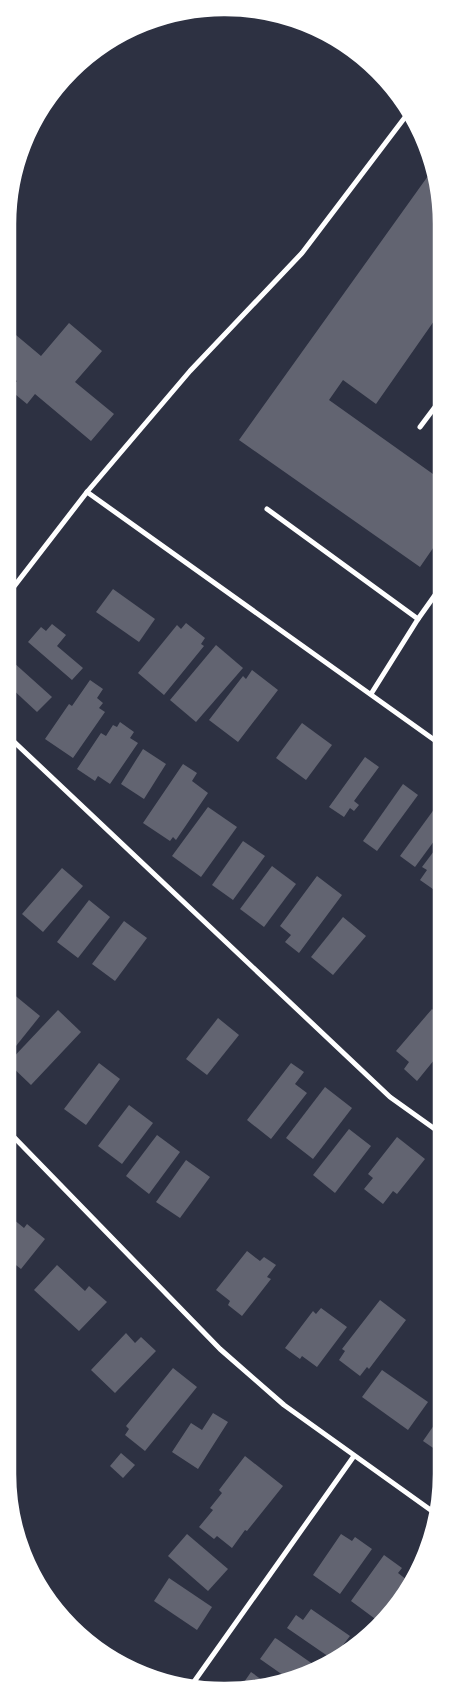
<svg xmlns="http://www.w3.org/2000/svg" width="449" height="1698" font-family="Ubuntu,sans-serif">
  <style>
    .building { fill: #626471 }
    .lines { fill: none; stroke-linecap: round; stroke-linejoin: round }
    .minor { stroke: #fff; stroke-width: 5 }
    .rim { fill: none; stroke: #fff; stroke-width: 2.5 }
  </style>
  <rect width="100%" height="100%" fill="#2d3142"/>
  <g class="building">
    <path d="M433,169L441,196V311L376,404L343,380L329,400L440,479V538L420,567L239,440Z"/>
    <path d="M69,323L102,351L75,382L114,414L91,441L35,394L27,404L10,390L17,381L10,376V330L41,356Z"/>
    <path d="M113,589L155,619L139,642L96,612Z"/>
    <path d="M186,623L205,638L201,644L204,646L164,695L138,673L177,625L181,629Z"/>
    <path d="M52,624L66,635L57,646L83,668L72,680L28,642L41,627L46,631Z"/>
    <path d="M216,645L243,668L196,722L170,700Z"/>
    <path d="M13,662L52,697L37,712L9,686V667Z"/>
    <path d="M252,670L278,690L238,742L209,720L243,676L246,679Z"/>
    <path d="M90,680L103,689L97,698L103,703L99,708L105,712L73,758L45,739L69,704L72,706Z"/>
    <path d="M120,722L134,732L130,738L138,743L110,784L98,776L95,781L77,769L101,733L106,736L113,725L117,727Z"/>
    <path d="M302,723L332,745L306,780L276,758Z"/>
    <path d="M143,749L166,764L144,799L121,784Z"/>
    <path d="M365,757L379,767L354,801L359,805L354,811L350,808L344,817L329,807Z"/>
    <path d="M183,764L197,773L192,781L208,793L176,840L173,837L170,841L143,823Z"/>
    <path d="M403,784L418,795L377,851L363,841Z"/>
    <path d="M208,807L237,827L201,877L172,856Z"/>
    <path d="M435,808L440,812V833L415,867L400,856Z"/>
    <path d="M243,841L265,856L233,900L212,885Z"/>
    <path d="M440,843V894L420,880L427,870L422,867Z"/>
    <path d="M272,866L296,884L264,927L240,909Z"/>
    <path d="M62,868L83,886L43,932L22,914Z"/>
    <path d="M317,876L342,895L299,953L285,942L291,935L280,926Z"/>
    <path d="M89,900L110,917L78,958L57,942Z"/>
    <path d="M343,917L366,936L333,975L311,957Z"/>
    <path d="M124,921L147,938L115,981L92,964Z"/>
    <path d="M12,993L40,1016L8,1056V998Z"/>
    <path d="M432,1009L439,1015V1054L417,1081L404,1069L409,1062L396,1051Z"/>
    <path d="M58,1010L81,1032L31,1085L8,1063Z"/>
    <path d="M218,1018L239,1035L207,1075L186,1059Z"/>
    <path d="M99,1063L120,1079L86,1125L64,1109Z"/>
    <path d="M291,1063L304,1072L295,1084L307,1093L271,1139L247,1120Z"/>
    <path d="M439,1075V1094L434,1090L437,1085L434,1083Z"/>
    <path d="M325,1087L352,1108L313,1159L286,1138Z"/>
    <path d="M129,1105L153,1123L122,1164L98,1146Z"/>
    <path d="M349,1129L371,1146L335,1193L313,1175Z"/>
    <path d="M157,1135L180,1152L149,1194L126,1176Z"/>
    <path d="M397,1137L425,1159L397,1194L393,1191L383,1204L364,1189L373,1178L368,1174Z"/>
    <path d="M186,1160L210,1177L180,1218L156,1202Z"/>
    <path d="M7,1214L24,1228L27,1224L45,1239L21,1269L7,1258Z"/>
    <path d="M247,1251L260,1261L264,1257L276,1265L267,1277L271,1279L242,1316L228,1305L230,1301L216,1290Z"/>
    <path d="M57,1265L85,1291L89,1286L107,1302L79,1331L34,1290Z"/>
    <path d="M380,1300L406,1320L369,1369L367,1367L360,1376L339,1360L345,1351L342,1349Z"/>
    <path d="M321,1308L347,1327L317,1367L302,1356L300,1359L285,1348L313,1311L316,1314Z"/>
    <path d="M126,1333L135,1343L141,1337L156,1351L115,1393L91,1370Z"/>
    <path d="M173,1368L197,1387L145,1451L125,1435L129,1429L126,1426Z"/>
    <path d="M382,1370L428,1402L408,1430L362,1397Z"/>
    <path d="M213,1413L228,1422L198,1469L172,1452L191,1423L202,1430Z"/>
    <path d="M439,1418V1452L423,1441Z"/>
    <path d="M121,1453L135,1465L123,1478L110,1466Z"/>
    <path d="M245,1456L283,1486L247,1531L245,1530L232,1548L217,1536L214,1539L199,1527L213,1510L210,1508L222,1493L219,1490Z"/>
    <path d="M187,1534L228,1569L208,1591L168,1556Z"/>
    <path d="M341,1534L352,1541L355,1537L372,1549L340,1594L313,1575Z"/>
    <path d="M384,1555L402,1568L398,1573L407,1580L378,1621L351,1601Z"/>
    <path d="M169,1578L212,1607L197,1630L154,1601Z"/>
    <path d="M311,1609L350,1636L343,1645L351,1650L341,1655L339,1653L332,1659L287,1628L296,1615L303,1620Z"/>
    <path d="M275,1638L277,1639L317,1667L290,1680L260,1659Z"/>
    <path d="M251,1672L269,1685L240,1688Z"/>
  </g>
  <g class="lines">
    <g class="minor">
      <path d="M420,427L441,399"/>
      <path d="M87,492L440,744"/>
      <path d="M267,509L418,619"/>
      <path d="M9,593L87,492L190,371L302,253L409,112"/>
      <path d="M371,694L418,619L440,588"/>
      <path d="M9,737L390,1097L439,1132"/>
      <path d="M7,1130L220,1349L284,1405L439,1516"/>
      <path d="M191,1686L354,1456"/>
    </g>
  </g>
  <path d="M0 0H449V1698H0ZM224 15H225A209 209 0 0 1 434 224V1474A209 209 0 0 1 225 1683H224A209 209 0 0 1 15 1474V224A209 209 0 0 1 224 15Z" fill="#fff" fill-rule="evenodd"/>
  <path class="rim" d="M224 15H225A209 209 0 0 1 434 224V1474A209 209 0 0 1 225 1683H224A209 209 0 0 1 15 1474V224A209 209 0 0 1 224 15Z"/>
</svg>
